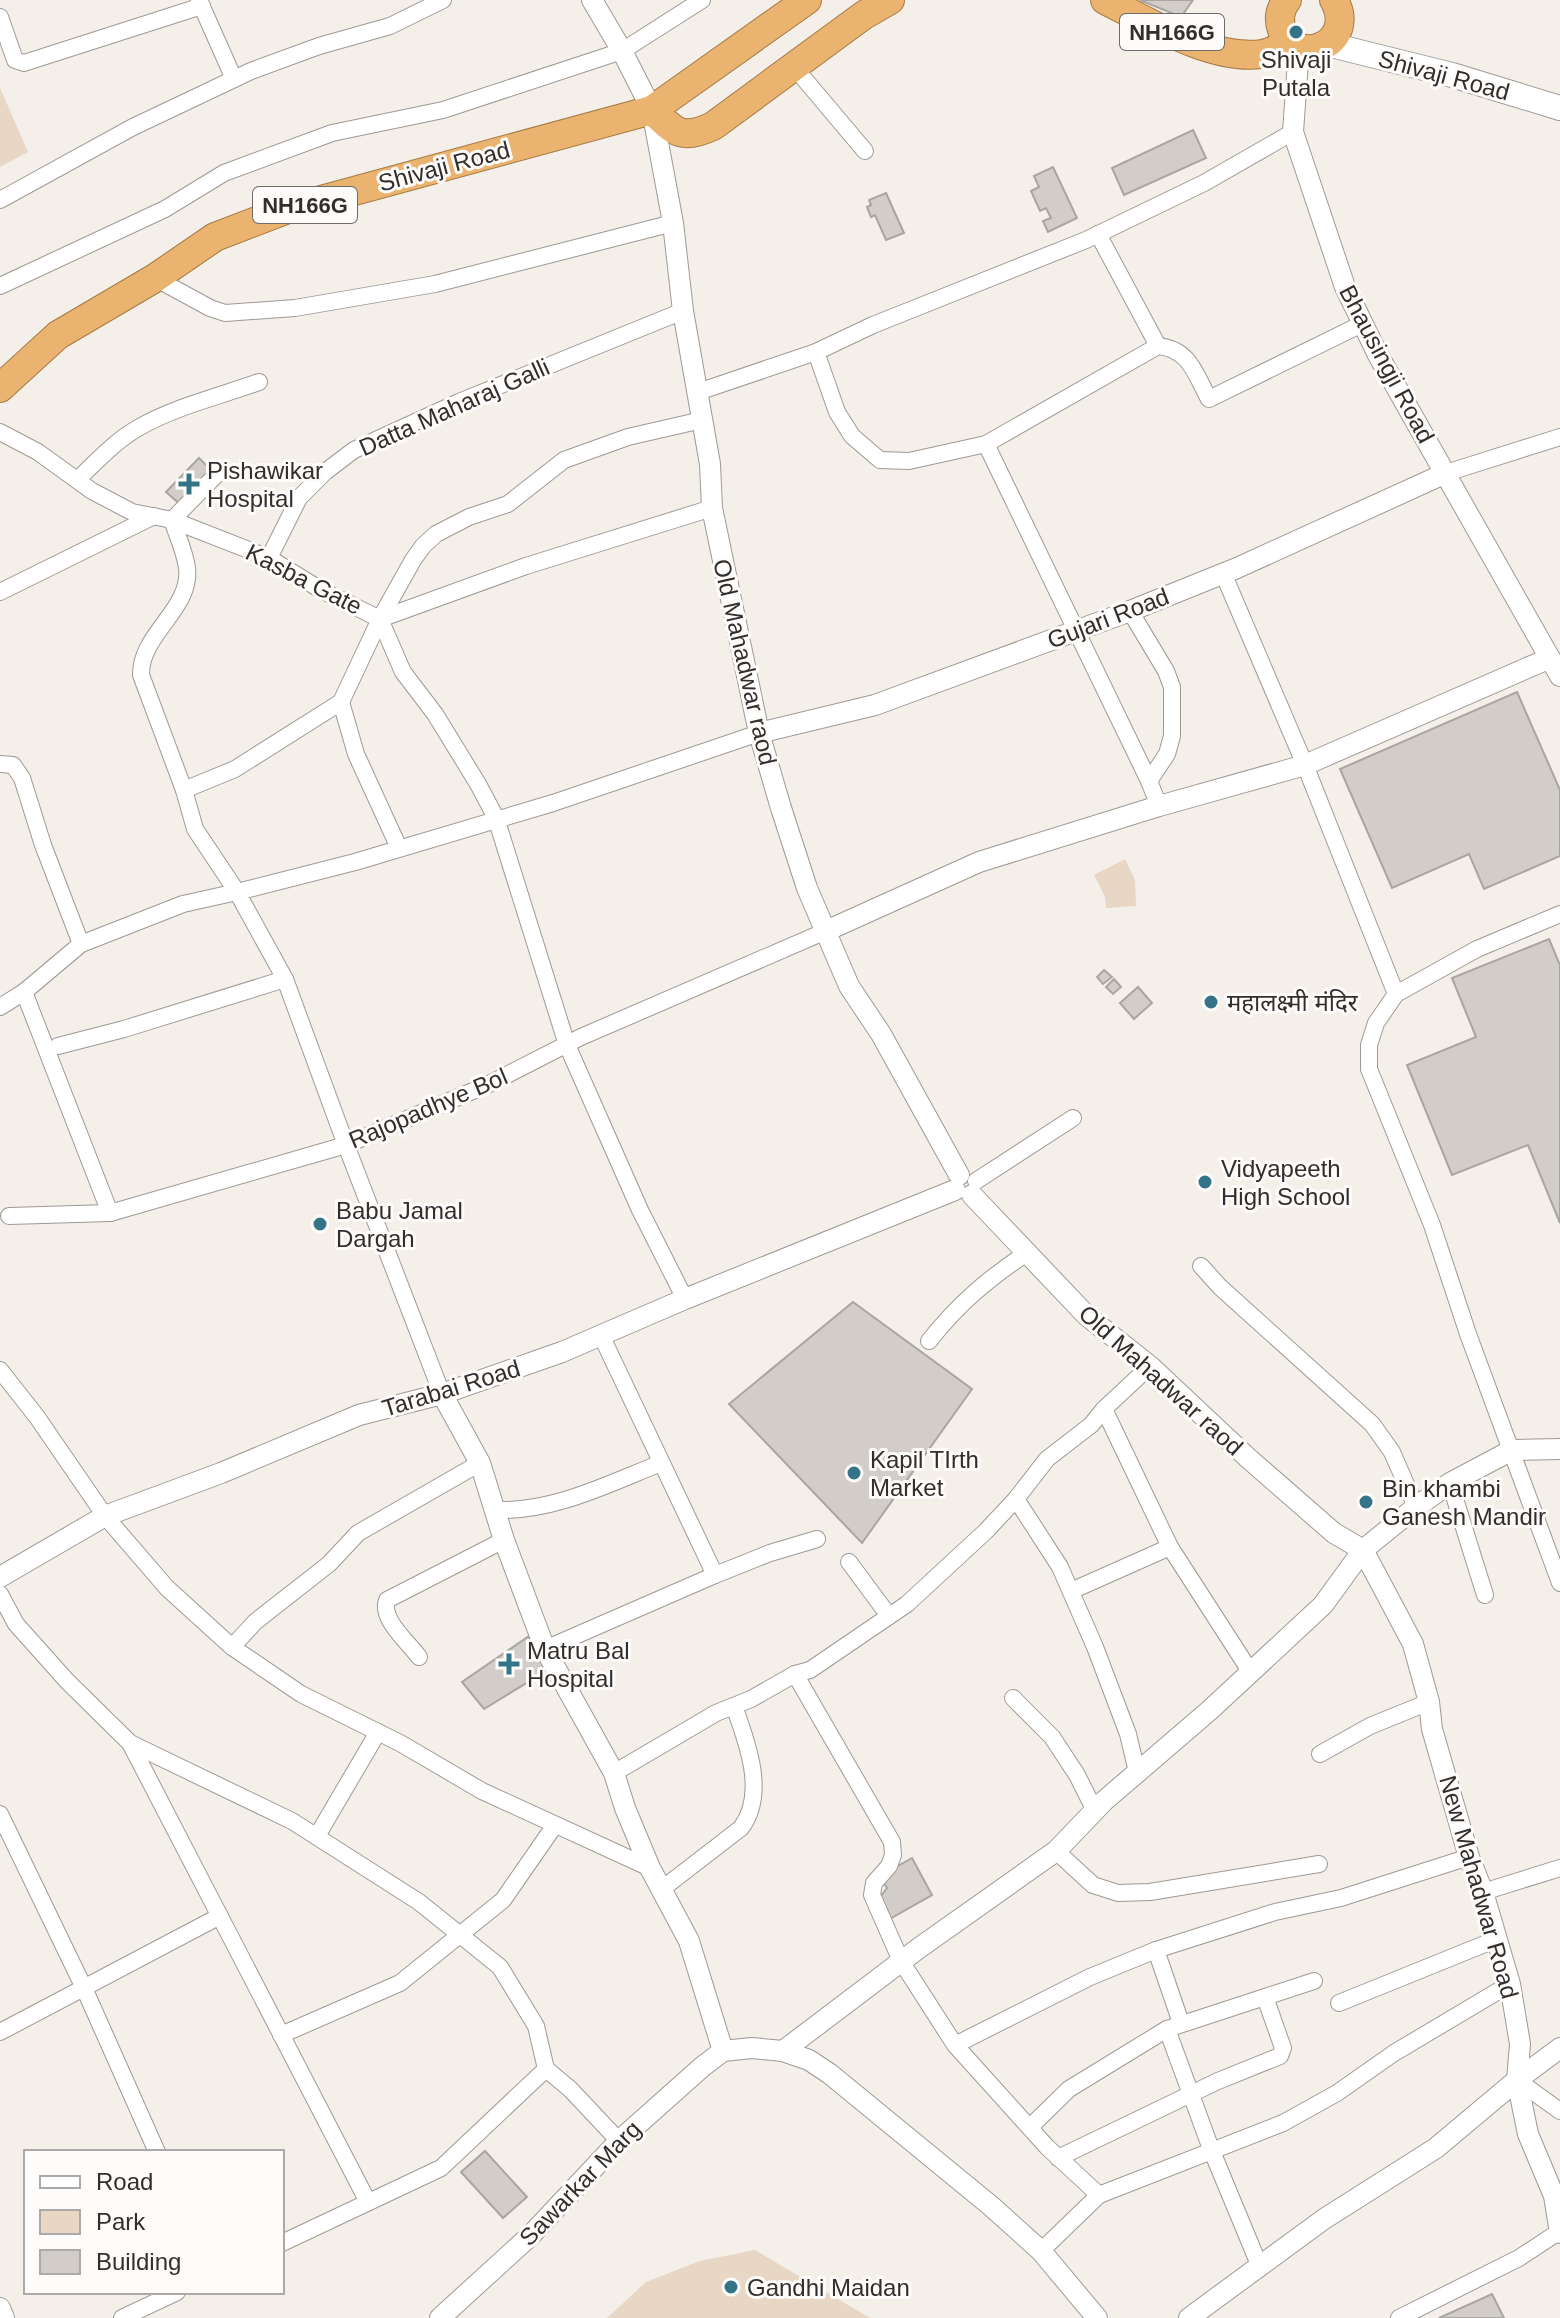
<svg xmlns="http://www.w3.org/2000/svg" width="1560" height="2318" font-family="Helvetica,'Noto Sans Devanagari',sans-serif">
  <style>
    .park { fill: #e7d7c4 }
    .building { fill: #d2cdc8; stroke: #a9a5a0; stroke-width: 2 }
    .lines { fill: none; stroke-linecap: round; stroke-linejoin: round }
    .minor-casing { stroke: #9e9994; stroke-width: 18 }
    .tertiary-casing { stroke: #9e9994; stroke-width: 22 }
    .secondary-casing { stroke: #9e9994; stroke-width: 26 }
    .trunk-casing { stroke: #a67a42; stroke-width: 30 }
    .minor { stroke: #fff; stroke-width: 16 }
    .tertiary { stroke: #fff; stroke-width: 20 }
    .secondary { stroke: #fff; stroke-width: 24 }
    .trunk { stroke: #eab470; stroke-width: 28 }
    .poi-dot { fill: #347488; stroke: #fefcfa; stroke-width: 3 }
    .labels { text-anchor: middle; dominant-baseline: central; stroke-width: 6; stroke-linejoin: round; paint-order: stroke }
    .shield { fill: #fefcfa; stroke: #6e6c6a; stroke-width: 2 }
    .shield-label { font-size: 22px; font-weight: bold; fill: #312f2d }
    .poi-label { font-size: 24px; fill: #312f2d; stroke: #fefcfa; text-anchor: start }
    .street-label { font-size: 24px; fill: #312f2d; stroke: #fefcfa }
  </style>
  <rect width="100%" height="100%" fill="#f4efe9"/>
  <g class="park">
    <path d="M0,88L28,152L0,167Z"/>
    <path d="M1125,859L1135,880L1136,906L1106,908L1105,897L1094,875Z"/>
    <path d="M755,2250L870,2318H607L646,2282L700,2261Z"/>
  </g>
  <g class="building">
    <path d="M1140,0H1193L1181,17Z"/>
    <path d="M1193,130L1206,158L1124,195L1112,168Z"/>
    <path d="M1053,167L1077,218L1048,232L1043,221L1051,218L1046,208L1040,211L1031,191L1039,187L1034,176Z"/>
    <path d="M886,193L904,233L886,240L875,215L871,217L867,207L871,205L869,200Z"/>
    <path d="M199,458L214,473L182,506L166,492Z"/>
    <path d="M1517,692L1560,790V856L1484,889L1469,854L1392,888L1340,769Z"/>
    <path d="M1549,939L1560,965V1223L1528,1145L1452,1175L1407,1065L1476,1037L1452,978Z"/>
    <path d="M1104,970L1112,977L1103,984L1097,977Z"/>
    <path d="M1114,979L1121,987L1113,994L1106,987Z"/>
    <path d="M1138,987L1152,1003L1134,1019L1120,1003Z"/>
    <path d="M853,1302L972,1389L862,1543L729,1404Z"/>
    <path d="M529,1636L546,1671L484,1709L462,1682Z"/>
    <path d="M912,1858L932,1895L888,1920L877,1901L887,1888L882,1880L887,1872Z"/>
    <path d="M485,2151L527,2197L503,2218L461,2172Z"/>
    <path d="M1492,2294L1504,2318H1439Z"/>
  </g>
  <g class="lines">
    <defs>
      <g id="minor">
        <path d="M199,0L234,79"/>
        <path d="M0,17L15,60L24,63L202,6"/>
        <path d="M795,68L865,151"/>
        <path d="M0,200L133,127L251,71L319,46L390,26L443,0"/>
        <path d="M1098,234L1158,346"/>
        <path d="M155,278L210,308L225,313L295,308L435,284L673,223"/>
        <path d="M0,286L165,209L224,173L332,133L443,110L622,51L702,0"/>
        <path d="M816,352L837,412L852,436L880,460L909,461L986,444L1158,346C1190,349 1195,374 1209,399L1364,323"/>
        <path d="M698,392L816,352L873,325L1086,240L1204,183L1293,132"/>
        <path d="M0,432L38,452L92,491L132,512L172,520L269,558L321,590L380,619L526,566L712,508"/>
        <path d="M986,444L1149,781L1159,806"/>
        <path d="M1446,473L1560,437"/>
        <path d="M77,480C96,462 115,441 138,428C174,407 220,396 259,382"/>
        <path d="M269,558L299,498L325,472L354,450L459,402L683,311"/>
        <path d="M1223,573L1305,765L1396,994"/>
        <path d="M0,592L154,516"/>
        <path d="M1130,611L1166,671L1172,687V736L1167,754L1149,781"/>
        <path d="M380,619L403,672L435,714L478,784L496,818L567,1045L640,1210L685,1299"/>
        <path d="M341,702L356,754L399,848"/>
        <path d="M0,764L13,765L22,778L43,845L81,944"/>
        <path d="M184,790L235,769L341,702L380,619L413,560L423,546L436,534L469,517L508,504L564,460L628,437L702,420"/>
        <path d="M1560,914L1477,949L1396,994L1376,1023L1369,1045V1069L1432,1225L1468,1334L1560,1583"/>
        <path d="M24,992L110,1213"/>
        <path d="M0,1007L24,992L81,944L183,904L237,892L195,829L184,790L141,675C140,634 192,609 187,568C185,552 177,535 172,520L219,472"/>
        <path d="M58,1046L124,1029L285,979"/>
        <path d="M976,1181L1073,1118"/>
        <path d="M9,1216L110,1213L346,1145L489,1084L581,1037L826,931"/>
        <path d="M1201,1266L1220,1287L1372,1424L1392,1452L1416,1507"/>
        <path d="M929,1341C959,1303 988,1279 1028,1252"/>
        <path d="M0,1370L37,1417L105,1516L167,1588L232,1647L301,1694L400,1743L482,1791L650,1868"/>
        <path d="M442,1394L346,1145L285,979L237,892L355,862L553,803L759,733"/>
        <path d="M1104,1409L1170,1547"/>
        <path d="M1450,1483L1485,1595"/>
        <path d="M1016,1499L1060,1567L1095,1647L1128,1734L1137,1772"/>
        <path d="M495,1510C554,1512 608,1484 661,1463"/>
        <path d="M849,1562L889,1616"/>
        <path d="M715,1575L770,1553L817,1539"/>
        <path d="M1071,1591L1170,1547L1250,1671"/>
        <path d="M0,1594L16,1624L67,1681L130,1743L368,2202"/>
        <path d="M232,1647L255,1622L329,1564L358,1533L480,1463"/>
        <path d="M545,1649L715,1575L601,1335"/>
        <path d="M419,1657C408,1642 380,1619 387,1600L504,1540"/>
        <path d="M795,1674L892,1842L893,1855L889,1866L874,1883L872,1895L901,1961L955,2045L1047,2147L1099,2195L1283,2123L1337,2093L1394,2053L1510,1984"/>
        <path d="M1013,1698L1052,1737L1077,1775L1095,1811"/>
        <path d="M130,1743L292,1821L419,1902L500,1967L536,2026L546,2069"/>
        <path d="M1320,1754L1370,1726L1429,1702"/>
        <path d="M614,1773L716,1713L751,1699L795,1674L810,1670L907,1604L986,1531L1016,1499L1047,1459L1091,1425L1104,1409L1150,1366"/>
        <path d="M0,1814L84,1988L157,2152"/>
        <path d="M317,1836L378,1732"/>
        <path d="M1056,1851L1093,1885L1118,1893L1150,1892L1319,1864"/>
        <path d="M662,1889L741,1828C767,1794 747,1742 734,1706"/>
        <path d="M1483,1892L1560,1868"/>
        <path d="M1156,1950L1181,2023"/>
        <path d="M1265,1997L1314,1981"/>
        <path d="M1339,2003L1497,1939"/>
        <path d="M1167,2029L1211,2149L1260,2267"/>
        <path d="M0,2032L220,1916"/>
        <path d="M281,2035L400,1983L503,1900L555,1825"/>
        <path d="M955,2045L1090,1977L1156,1950L1275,1912L1341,1898L1469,1857"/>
        <path d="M1517,2080L1560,2111"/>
        <path d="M1030,2127L1069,2089L1167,2029L1265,1997L1283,2048L1280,2056L1218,2081L1058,2158"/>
        <path d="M282,2243L441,2168L546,2069L570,2089L619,2141"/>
        <path d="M1041,2251L1099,2195"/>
        <path d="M122,2318L177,2292"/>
        <path d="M1399,2318L1519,2258L1560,2231"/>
      </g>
      <g id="tertiary">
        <path d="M592,0L622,51L652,110L673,223L683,311L710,464L712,508L759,733L781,808L807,888L849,986L881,1034L959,1175"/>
        <path d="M1299,47L1293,132L1345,287L1378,355L1560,676"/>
        <path d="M759,733L875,705L1130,611L1237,568L1446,473"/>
        <path d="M826,931L979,862L1159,806L1305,765L1550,658"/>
        <path d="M972,1195L1087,1316L1150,1366L1248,1458L1334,1533L1363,1550"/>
        <path d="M442,1394L480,1463L504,1540L545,1649L614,1773L625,1808L650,1868L689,1941L723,2051"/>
        <path d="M1363,1550L1413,1644L1429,1702L1432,1729L1469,1857L1483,1892L1510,1984L1520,2044L1517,2080L1528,2134L1554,2196L1560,2233"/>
        <path d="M0,1577L105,1516L221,1473L359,1415L442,1394L562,1352L685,1299L955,1190"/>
        <path d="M783,2051L919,1948L1056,1851L1104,1801L1210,1710L1323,1605L1363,1550L1416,1507L1450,1483L1512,1450L1560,1449"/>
        <path d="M0,2308L4,2318"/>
        <path d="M440,2318L531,2235L619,2141L702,2067L723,2051L752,2048L783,2051L809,2060L830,2074L991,2206L1041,2251L1097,2318"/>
        <path d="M1189,2318L1324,2219L1436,2148L1517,2080L1560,2048"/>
      </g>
      <path id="secondary" d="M1327,44L1452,75L1560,108"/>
      <g id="trunk">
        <path d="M1105,0C1149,22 1212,61 1262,54C1271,53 1281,46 1290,42"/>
        <path d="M1287,0C1280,9 1278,19 1282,30C1298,69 1358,43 1334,0"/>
        <path d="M652,110C675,132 681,141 713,126L864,15L890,0"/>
        <path d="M0,388L58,335L155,278L215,237L288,209L652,110L807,0"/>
      </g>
    </defs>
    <use href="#minor" class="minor-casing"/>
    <use href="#tertiary" class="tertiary-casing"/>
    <use href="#secondary" class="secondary-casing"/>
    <use href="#trunk" class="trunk-casing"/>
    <use href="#minor" class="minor"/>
    <use href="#tertiary" class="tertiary"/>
    <use href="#secondary" class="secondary"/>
    <use href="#trunk" class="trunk"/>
  </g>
  <g class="poi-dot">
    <circle cx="1296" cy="32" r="8"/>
    <path d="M185 472h8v8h8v8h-8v8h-8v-8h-8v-8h8z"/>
    <circle cx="1211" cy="1002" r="8"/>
    <circle cx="1205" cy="1182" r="8"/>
    <circle cx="320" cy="1224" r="8"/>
    <circle cx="854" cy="1473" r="8"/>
    <circle cx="1366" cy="1502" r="8"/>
    <path d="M505 1652h8v8h8v8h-8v8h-8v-8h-8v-8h8z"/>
    <circle cx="731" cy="2287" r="8"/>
  </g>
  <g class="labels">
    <g class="shield">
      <rect x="1120" y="14" width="104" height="36" rx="6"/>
      <rect x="253" y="187" width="104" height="36" rx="6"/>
    </g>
    <g class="shield-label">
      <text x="1172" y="32">NH166G</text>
      <text x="305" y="205">NH166G</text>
    </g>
    <g class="poi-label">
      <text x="1296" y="59" text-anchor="middle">Shivaji<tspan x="1296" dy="28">Putala</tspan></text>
      <text x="207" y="470">Pishawikar<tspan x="207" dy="28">Hospital</tspan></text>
      <text x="1227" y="1002">महालक्ष्मी मंदिर</text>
      <text x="1221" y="1168">Vidyapeeth<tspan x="1221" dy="28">High School</tspan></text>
      <text x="336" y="1210">Babu Jamal<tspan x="336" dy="28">Dargah</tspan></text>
      <text x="870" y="1459">Kapil TIrth<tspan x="870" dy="28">Market</tspan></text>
      <text x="1382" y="1488">Bin khambi<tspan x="1382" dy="28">Ganesh Mandir</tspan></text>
      <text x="527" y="1650">Matru Bal<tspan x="527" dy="28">Hospital</tspan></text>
      <text x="747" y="2287">Gandhi Maidan</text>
    </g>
    <g class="street-label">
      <text transform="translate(1444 75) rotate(15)">Shivaji Road</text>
      <text transform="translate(444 166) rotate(-15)">Shivaji Road</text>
      <text transform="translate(1387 364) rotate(62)">Bhausingji Road</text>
      <text transform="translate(454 407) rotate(-24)">Datta Maharaj Galli</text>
      <text transform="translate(304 579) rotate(27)">Kasba Gate</text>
      <text transform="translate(1108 618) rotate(-21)">Gujari Road</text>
      <text transform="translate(745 662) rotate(77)">Old Mahadwar raod</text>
      <text transform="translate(428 1108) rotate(-23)">Rajopadhye Bol</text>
      <text transform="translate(1161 1380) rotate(42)">Old Mahadwar raod</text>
      <text transform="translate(451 1388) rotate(-17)">Tarabai Road</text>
      <text transform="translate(1479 1887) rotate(74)">New Mahadwar Road</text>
      <text transform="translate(580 2183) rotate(-46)">Sawarkar Marg</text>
    </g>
  </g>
  <rect x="24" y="2150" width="260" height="144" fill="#fefcfa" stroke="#acaaa8" stroke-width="2"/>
  <rect x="40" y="2176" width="40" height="12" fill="#ffffff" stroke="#acaaa8" stroke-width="2"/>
  <text x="96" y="2190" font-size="24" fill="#312f2d">Road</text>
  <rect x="40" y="2210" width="40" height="24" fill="#e7d7c4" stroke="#acaaa8" stroke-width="2"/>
  <text x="96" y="2230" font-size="24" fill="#312f2d">Park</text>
  <rect x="40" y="2250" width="40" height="24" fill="#d2cdc8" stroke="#acaaa8" stroke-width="2"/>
  <text x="96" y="2270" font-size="24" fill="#312f2d">Building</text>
</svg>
